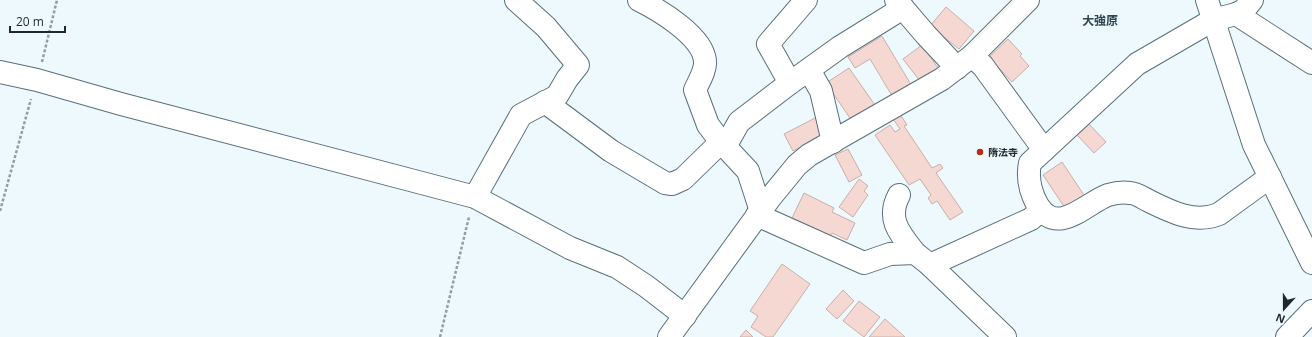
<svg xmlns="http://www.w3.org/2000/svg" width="1312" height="337" font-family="'Open Sans','Noto Sans JP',sans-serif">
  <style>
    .building { fill: #f5d8d1; stroke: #caaea8 }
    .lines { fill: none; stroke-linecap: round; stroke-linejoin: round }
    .minor-casing { stroke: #58707b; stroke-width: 24 }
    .path { stroke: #939da2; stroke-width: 2.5; stroke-dasharray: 3 2; stroke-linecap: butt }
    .minor { stroke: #fff; stroke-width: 22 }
    .poi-dot { fill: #b92d15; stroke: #eef9fe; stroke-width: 1.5 }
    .labels { text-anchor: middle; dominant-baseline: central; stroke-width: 3.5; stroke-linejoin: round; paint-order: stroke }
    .poi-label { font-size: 10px; font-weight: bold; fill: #1e282d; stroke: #eef9fe; text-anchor: start }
    .quarter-label { font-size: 12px; font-weight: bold; fill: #314752; stroke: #eef9fe }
  </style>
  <rect width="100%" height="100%" fill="#eef9fe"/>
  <g class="building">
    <path d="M946,7L974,31L959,49L930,26Z"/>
    <path d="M882,36L913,88L894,99L870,59L855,68L848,57Z"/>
    <path d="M1008,39L1022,54L1020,56L1029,66L1012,82L998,67L995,70L986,60Z"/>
    <path d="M922,45L938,68L920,81L903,59Z"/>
    <path d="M849,68L877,108L854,124L826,83Z"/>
    <path d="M900,114L907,125L904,126L932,168L940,164L943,168L936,173L963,212L950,220L937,201L932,204L928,198L931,195L920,179L909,185L875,135L890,125L895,132L900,129L893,119Z"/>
    <path d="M817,117L826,134L793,151L784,134Z"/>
    <path d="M1089,124L1106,142L1094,153L1077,135Z"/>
    <path d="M848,149L862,175L849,182L835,155Z"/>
    <path d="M1062,162L1086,198L1067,211L1043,175Z"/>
    <path d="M859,179L868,186L864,191L868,195L853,217L839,207Z"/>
    <path d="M804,193L834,208L832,212L855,223L847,240L832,233L830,236L792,218Z"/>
    <path d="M782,264L810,284L773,337H766L751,327L758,316L750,311Z"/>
    <path d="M843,290L854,301L837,319L826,309Z"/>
    <path d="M859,301L880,317L864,337L843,321Z"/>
    <path d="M885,319L905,337H869Z"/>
    <path d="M746,330L753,337H740Z"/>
  </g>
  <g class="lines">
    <defs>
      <g id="minor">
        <path d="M639,0C659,10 703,36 705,61C706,70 699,81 695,90L708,125L721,142L748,171L761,211"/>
        <path d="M896,0L926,35L957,68"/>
        <path d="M1207,0L1254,145L1312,263"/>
        <path d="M1252,0L1244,10L1236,14L1213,20L1137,64L1030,163C1027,178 1030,191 1037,204C1057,238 1086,203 1108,195C1115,193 1123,192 1130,193C1136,193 1143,198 1149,201C1171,212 1195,224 1219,214L1270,177"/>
        <path d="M1236,14L1312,63"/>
        <path d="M972,56L983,66L1044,150"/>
        <path d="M809,70L821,91L833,142"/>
        <path d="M0,72L37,80L121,104L475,197L570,248L617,267L646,286L685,316"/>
        <path d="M790,83L768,44L806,0"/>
        <path d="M545,102L611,151L665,183L672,184L683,179L721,142"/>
        <path d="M725,147L739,122L790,83L840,47L903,8"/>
        <path d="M899,195C886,219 900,234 915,253"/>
        <path d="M475,197L521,115L557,96L567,79L578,65L546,27L516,0"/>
        <path d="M757,215L864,263L890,254L915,253L930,265L1005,337"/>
        <path d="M930,265L1031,219L1041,210"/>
        <path d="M669,337L770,198L797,165L809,155L942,79L972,56L1028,0"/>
        <path d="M1287,337L1312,311"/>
      </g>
    </defs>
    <use href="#minor" class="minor-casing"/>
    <g class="path">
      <path d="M42,62L57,0"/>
      <path d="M0,211L31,99"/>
      <path d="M440,337L469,217"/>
    </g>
    <use href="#minor" class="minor"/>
  </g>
  <circle class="poi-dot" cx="980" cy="152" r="4"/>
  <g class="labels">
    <g class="poi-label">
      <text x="988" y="152">隋法寺</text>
    </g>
    <g class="quarter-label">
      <text x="1100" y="20">大強原</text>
    </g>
  </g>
  <g transform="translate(1284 309) rotate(201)" stroke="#eef9fe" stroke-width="3" paint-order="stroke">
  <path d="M0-3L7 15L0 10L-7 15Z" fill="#1e282d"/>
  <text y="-6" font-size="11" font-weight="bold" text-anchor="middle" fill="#1e282d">N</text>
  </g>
  <path d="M10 26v6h55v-6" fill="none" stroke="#1e282d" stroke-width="2"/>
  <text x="16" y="26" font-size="12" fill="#1e282d" stroke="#eef9fe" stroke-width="3" paint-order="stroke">20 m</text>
</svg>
